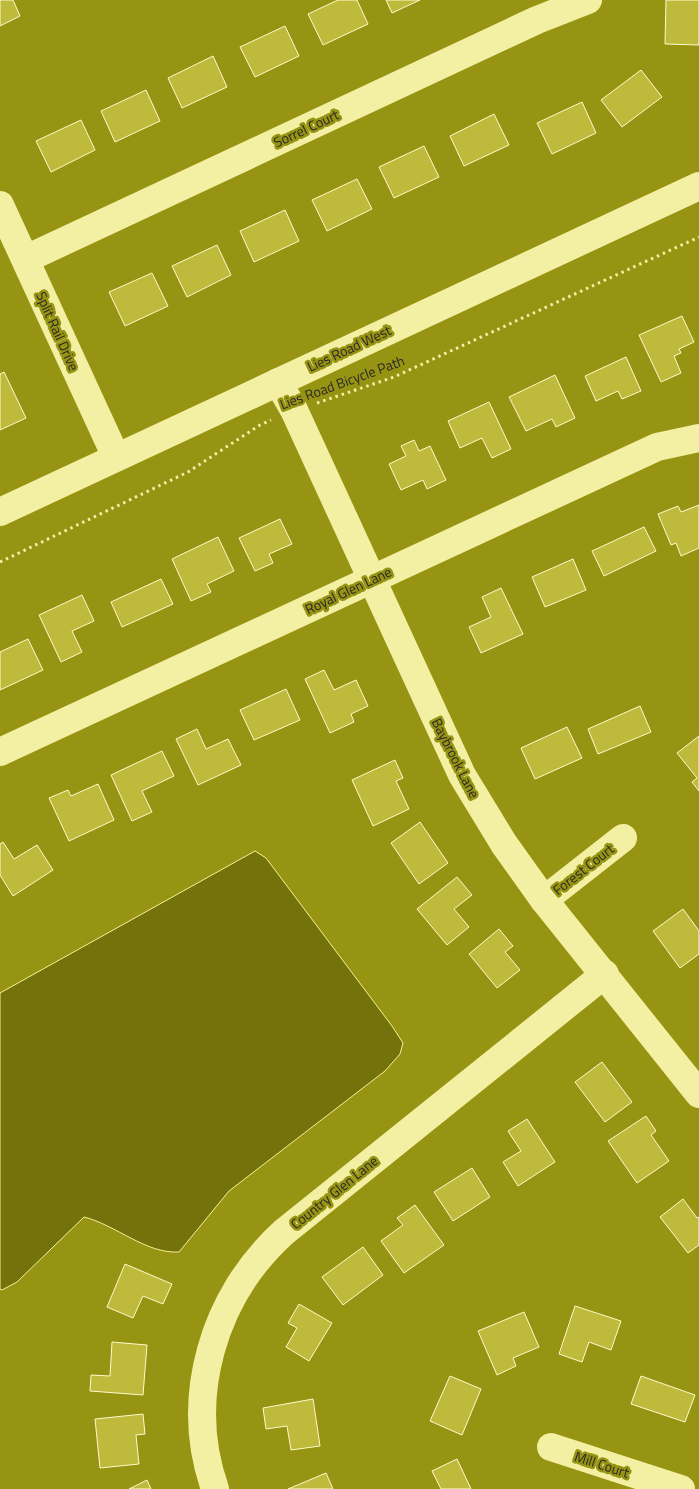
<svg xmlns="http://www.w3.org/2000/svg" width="699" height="1489" font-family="'Titillium Web',sans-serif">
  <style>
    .water { fill: #73720b; stroke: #f6f196 }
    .building { fill: #bfba3c; stroke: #fdfbcc }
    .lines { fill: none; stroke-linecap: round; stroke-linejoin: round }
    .path { stroke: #f3f0a4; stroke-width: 3; stroke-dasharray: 2.5 4; stroke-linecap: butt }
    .minor { stroke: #f3f0a4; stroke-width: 28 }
    .labels { text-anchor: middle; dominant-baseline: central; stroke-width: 5; stroke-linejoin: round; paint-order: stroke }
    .street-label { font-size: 14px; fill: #292929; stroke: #979413 }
  </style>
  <rect width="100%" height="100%" fill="#979413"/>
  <path class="water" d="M255,851L266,858L392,1026L403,1043L400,1054L385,1071L229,1191L179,1252C146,1254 116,1225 84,1217L17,1282L2,1290L0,1289V993Z"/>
  <g class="building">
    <path d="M0,0H13L20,16L0,26Z"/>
    <path d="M338,0H357L368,24L323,45L308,14Z"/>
    <path d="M386,0H420L392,13Z"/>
    <path d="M666,0H699V45L665,44Z"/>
    <path d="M285,26L299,56L255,77L240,47Z"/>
    <path d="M213,56L227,87L182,108L168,78Z"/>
    <path d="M641,70L662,97L622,127L601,100Z"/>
    <path d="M146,90L160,121L115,142L101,111Z"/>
    <path d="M582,102L596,133L552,154L537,123Z"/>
    <path d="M494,114L509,145L464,166L450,136Z"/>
    <path d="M81,120L95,150L51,172L36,141Z"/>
    <path d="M424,146L439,177L394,198L379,167Z"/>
    <path d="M357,179L372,209L327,231L312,200Z"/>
    <path d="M285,210L299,241L254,262L240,231Z"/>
    <path d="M217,245L231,275L187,297L172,266Z"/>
    <path d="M152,273L168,306L125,326L109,292Z"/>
    <path d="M682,316L694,342L679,349L681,353L674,356L681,373L661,382L639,335Z"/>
    <path d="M626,357L641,391L622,399L618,391L596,401L585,376Z"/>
    <path d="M4,372L26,418L0,430V374Z"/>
    <path d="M555,375L575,418L556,427L552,419L526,431L509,397Z"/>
    <path d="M489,402L511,449L492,458L482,438L460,448L448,421Z"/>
    <path d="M414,440L419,451L430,446L446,480L427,489L423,480L401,490L389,464L406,456L401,446Z"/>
    <path d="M699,505V548L681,556L676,543L671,545L658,514L678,506L681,512Z"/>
    <path d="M280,519L292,544L269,554L273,563L255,571L239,538Z"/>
    <path d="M644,527L656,551L604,576L592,551Z"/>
    <path d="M218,537L234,571L207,584L211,592L191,601L172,559Z"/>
    <path d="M573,559L586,590L545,607L532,577Z"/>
    <path d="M161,579L173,604L122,627L111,602Z"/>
    <path d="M501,588L523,634L481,653L469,627L491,617L482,597Z"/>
    <path d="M82,595L94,621L72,631L82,652L61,662L39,615Z"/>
    <path d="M28,639L43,670L0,690V652Z"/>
    <path d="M324,670L334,690L356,680L368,706L351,714L354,722L330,733L305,679Z"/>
    <path d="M286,689L300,720L254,740L240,710Z"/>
    <path d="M640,706L651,732L598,754L588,729Z"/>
    <path d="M567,727L582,758L535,779L521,748Z"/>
    <path d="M197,729L206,749L228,739L241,765L198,785L176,739Z"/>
    <path d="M699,736V791L692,782L697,778L677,753Z"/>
    <path d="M162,751L174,776L142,791L152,812L132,821L111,775Z"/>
    <path d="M395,760L403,778L396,781L409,809L373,826L352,780Z"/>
    <path d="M98,784L114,820L69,841L49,798L68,790L71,796Z"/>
    <path d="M420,822L448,863L419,884L391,843Z"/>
    <path d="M3,842L14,859L37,845L53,870L13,896L0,875V844Z"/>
    <path d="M457,877L472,895L454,909L469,927L447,945L417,909Z"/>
    <path d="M683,909L699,931V954L680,968L653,931Z"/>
    <path d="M499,929L513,946L505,952L520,970L497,988L469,954Z"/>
    <path d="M602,1062L632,1102L605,1122L575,1082Z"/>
    <path d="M646,1116L656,1131L651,1135L669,1161L637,1183L608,1141Z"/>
    <path d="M527,1119L555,1162L518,1186L503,1162L521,1151L508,1131Z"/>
    <path d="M472,1168L490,1197L453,1221L434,1192Z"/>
    <path d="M683,1199L697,1218L699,1217V1245L688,1253L660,1217Z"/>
    <path d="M415,1205L444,1245L404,1273L381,1241L403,1225L397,1218Z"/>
    <path d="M363,1247L383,1275L343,1305L322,1277Z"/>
    <path d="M125,1264L172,1284L163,1304L143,1296L133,1318L107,1307Z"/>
    <path d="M299,1304L332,1323L309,1361L286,1347L297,1328L288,1323Z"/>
    <path d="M575,1306L621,1321L611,1350L589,1342L582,1362L559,1354Z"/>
    <path d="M524,1312L539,1347L513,1358L516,1366L497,1375L478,1331Z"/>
    <path d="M112,1342L147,1345L143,1395L90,1391L91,1375L110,1376Z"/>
    <path d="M450,1376L481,1389L462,1435L430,1421Z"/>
    <path d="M641,1376L695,1395L685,1422L631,1404Z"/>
    <path d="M313,1399L320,1446L291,1450L287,1426L266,1429L263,1408Z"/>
    <path d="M143,1414L145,1434L136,1435L139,1464L100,1468L95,1419Z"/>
    <path d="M457,1459L471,1489H441L432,1471Z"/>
    <path d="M326,1473L333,1489H288Z"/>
    <path d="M147,1480L151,1489H129Z"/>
  </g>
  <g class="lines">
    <g class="path">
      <path d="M317,403L394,377L699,237"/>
      <path d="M0,562L188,472L260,425L271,420"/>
    </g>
    <g class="minor">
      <path d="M0,205L116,457"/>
      <path d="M26,259L537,20L588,0"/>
      <path d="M278,382L294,410L462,775L504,844L544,900L699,1094"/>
      <path d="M0,512L699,186"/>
      <path d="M0,752L657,447L699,438"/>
      <path d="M544,900L623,838"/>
      <path d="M551,1447L681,1489"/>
      <path d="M215,1489C183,1398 213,1296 284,1232L605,974"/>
    </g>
  </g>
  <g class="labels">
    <g class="street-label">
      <text transform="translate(306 128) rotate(-25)">Sorrel Court</text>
      <text transform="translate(58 331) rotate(66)">Split Rail Drive</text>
      <text transform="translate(349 348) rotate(-25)">Lies Road West</text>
      <text transform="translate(342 382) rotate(-20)">Lies Road Bicycle Path</text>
      <text transform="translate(348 590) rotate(-25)">Royal Glen Lane</text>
      <text transform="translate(456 758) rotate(63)">Baybrook Lane</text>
      <text transform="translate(583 869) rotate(-38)">Forest Court</text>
      <text transform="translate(334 1192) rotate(-39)">Country Glen Lane</text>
      <text transform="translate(602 1464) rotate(18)">Mill Court</text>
    </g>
  </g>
</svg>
